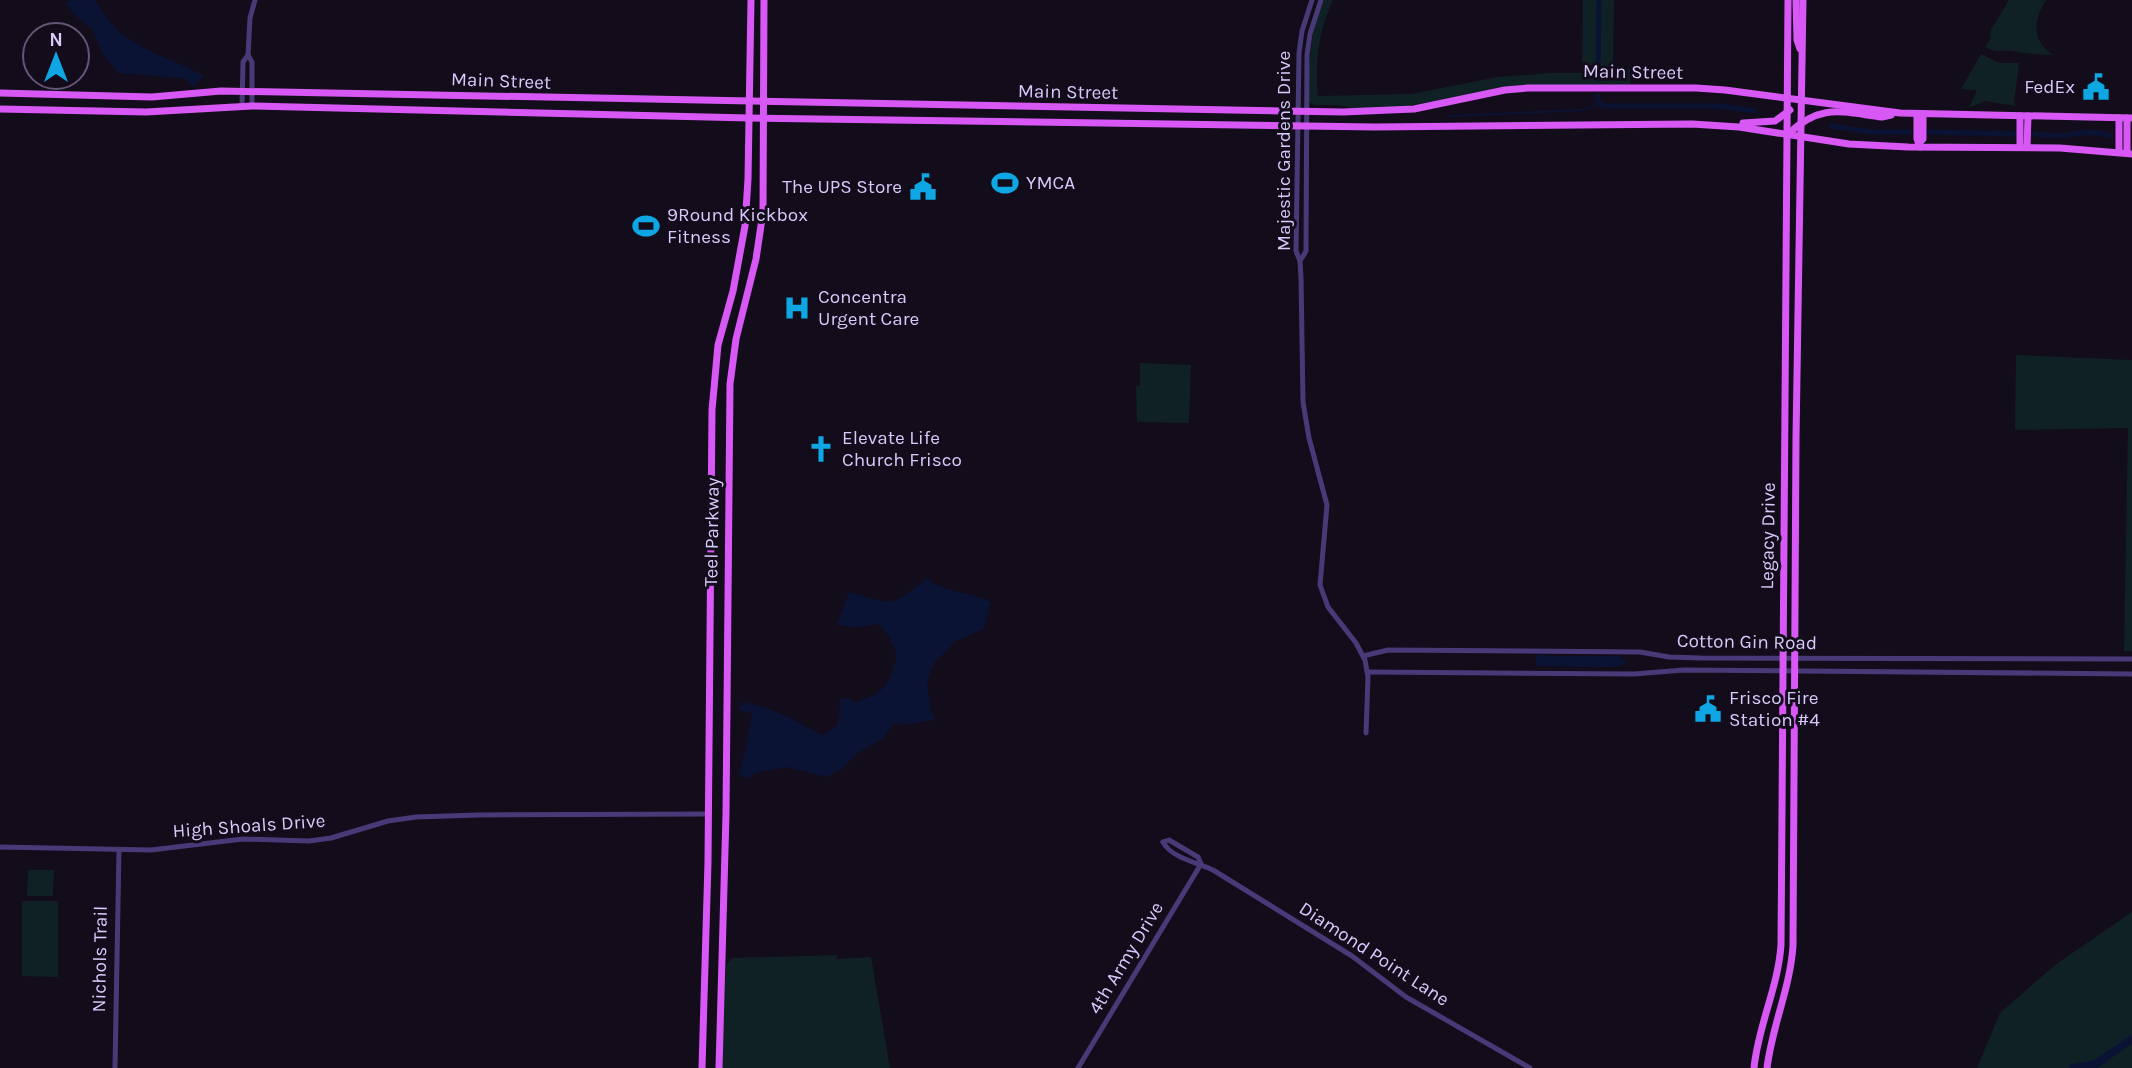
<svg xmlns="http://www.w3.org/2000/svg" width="2132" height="1068" font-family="Karla,sans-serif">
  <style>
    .green { fill: #102125 }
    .water { fill: #0b1335 }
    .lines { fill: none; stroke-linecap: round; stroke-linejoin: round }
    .stream { stroke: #0b1335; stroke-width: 2 }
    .canal { stroke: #0b1335; stroke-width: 5 }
    .river { stroke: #0b1335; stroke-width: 8 }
    .minor { stroke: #483a77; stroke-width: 5 }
    .major { stroke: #d758f4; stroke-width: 7 }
    .labels { text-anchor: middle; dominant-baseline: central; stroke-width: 6; stroke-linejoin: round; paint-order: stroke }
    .street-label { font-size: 19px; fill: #d9cafc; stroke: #120c1b }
    .poi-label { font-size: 19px; fill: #d9cafc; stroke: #120c1b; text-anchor: start }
  </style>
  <rect width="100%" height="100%" fill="#120c1b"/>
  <g class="green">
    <path d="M1324,0H1333C1319,30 1314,63 1318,96L1411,94L1498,77L1549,73H1582L1583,0H1614L1613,68L1630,69V86H1526L1400,107L1357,109L1338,105H1314L1308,102C1309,66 1309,33 1324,0Z"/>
    <path d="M2009,0H2046C2033,21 2031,40 2053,55C2038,55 2026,54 2012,51C2000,48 2000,55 1985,47L1990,40L1991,30Z"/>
    <path d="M1981,54L1999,63H2019L2014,103L2016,106L1985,101L1969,108L1977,90L1961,89Z"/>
    <path d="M2016,355L2132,360V651H2124L2128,428L2015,430Z"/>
    <path d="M1140,363L1191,365L1189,423L1137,422L1136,386H1140Z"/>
    <path d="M28,870H54L53,896H27Z"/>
    <path d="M22,901H58V977L22,976Z"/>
    <path d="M2132,912V1068H1977L2000,1013L2055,965Z"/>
    <path d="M837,955V959L871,957L890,1068H721L726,965L732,958Z"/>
  </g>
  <g class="water">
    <path d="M72,0H94C102,11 111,25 122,34C145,52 178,61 204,76L194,87L183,78L119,73L103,55L93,30L76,16L66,4Z"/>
    <path d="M928,578C940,593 980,593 991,603L983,629L956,641L934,663L927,681L930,707L935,720L902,725L893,723L883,738L856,754L843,768L827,777L787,767L755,773L749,778L741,776L739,772C745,757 749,730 752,713L738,710L744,702L766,708L786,716L822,735C844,724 838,722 840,700L845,697L857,702C887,691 889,685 897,655L889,636L879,624L856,627L837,625L849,592C897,606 888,607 928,578Z"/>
    <path d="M1541,654L1547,656H1619L1625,660V664L1614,667L1536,666V656Z"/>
  </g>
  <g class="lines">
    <path class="stream" d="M1451,116L1583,110L1593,107L1598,102"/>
    <g class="canal">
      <path d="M1598,79L1599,0"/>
      <path d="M1598,96V102L1604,106H1720L1755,111"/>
      <path d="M1832,126L1871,132H1910"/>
      <path d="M1929,132L2014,134"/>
      <path d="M2035,134C2045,135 2055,136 2065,135C2081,133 2096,130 2111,136"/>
    </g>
    <path class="river" d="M2073,1068L2096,1064L2132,1039"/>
    <g class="minor">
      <path d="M1312,0L1302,31L1299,53L1296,251L1300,261L1301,278L1303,402L1309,438L1327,505L1320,585L1328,607L1356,643L1365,660L1368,677L1366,733"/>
      <path d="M248,55L252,62V106"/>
      <path d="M242,106L243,62L248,55L250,18L255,0"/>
      <path d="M1300,261L1306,251L1307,55L1310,34L1321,0"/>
      <path d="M1363,656L1388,650L1640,652L1669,657L1701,658L2132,659"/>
      <path d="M1367,672L1634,674L1684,670L2132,674"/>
      <path d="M1163,842C1171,858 1199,863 1213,870L1352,956L1406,997L1530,1068"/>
      <path d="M1163,842L1169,840L1198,857L1201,864"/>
      <path d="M0,847L151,850L243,839L309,841L331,838L388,821L416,817L478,815L708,814"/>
      <path d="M115,1068L119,850"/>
      <path d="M1078,1068L1201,864"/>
    </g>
    <g class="major">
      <path d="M1796,0L1797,40L1800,49"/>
      <path d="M0,93L152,97L221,91L1343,112L1414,109L1505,90L1528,88H1696L1725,90L1900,113L2132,118"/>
      <path d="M0,109L146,112L252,106L749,118L1375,127L1692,124L1739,127L1849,144L1908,147L2060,148L2132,154"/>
      <path d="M1917,114V139L1920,147"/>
      <path d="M2119,118V152"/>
      <path d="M1743,123L1775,121L1790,110"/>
      <path d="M1788,134C1821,103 1841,112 1882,117L1891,115"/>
      <path d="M1920,142L1923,139V115"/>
      <path d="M2020,147V116"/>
      <path d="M2027,147L2028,116"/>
      <path d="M2127,153V118"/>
      <path d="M702,1068L708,862L712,410L718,345L733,291L745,226L748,179L751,0"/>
      <path d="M719,1068L726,814L730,384L736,339L756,259L763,212L764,0"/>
      <path d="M1754,1068C1758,1026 1778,988 1781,945L1788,0"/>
      <path d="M1767,1068C1772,1026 1790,989 1793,946L1796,438L1803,0"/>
    </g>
  </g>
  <defs>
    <symbol id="civic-bare" viewBox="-9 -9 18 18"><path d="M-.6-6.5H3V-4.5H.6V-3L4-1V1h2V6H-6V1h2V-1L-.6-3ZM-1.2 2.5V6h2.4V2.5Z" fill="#0ea6e3" stroke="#120c1b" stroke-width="2.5" paint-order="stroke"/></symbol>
    <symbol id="stadium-bare" viewBox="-9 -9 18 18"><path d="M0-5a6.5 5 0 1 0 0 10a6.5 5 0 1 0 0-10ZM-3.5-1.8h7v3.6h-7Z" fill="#0ea6e3" stroke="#120c1b" stroke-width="2.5" paint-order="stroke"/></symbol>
    <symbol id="hospital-bare" viewBox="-9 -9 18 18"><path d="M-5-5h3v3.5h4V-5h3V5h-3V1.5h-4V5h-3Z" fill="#0ea6e3" stroke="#120c1b" stroke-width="2.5" paint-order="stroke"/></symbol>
    <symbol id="church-bare" viewBox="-9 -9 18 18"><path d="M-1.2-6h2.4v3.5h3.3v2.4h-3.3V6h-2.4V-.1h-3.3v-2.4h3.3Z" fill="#0ea6e3" stroke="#120c1b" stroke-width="2.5" paint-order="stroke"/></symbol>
  </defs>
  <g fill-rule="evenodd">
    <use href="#civic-bare" x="2077" y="68" width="38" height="38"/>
    <use href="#stadium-bare" x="986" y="164" width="38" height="38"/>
    <use href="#civic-bare" x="904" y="168" width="38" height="38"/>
    <use href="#stadium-bare" x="627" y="207" width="38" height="38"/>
    <use href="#hospital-bare" x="778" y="289" width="38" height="38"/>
    <use href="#church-bare" x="802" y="430" width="38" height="38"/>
    <use href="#civic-bare" x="1689" y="690" width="38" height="38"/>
  </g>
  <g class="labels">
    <g class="street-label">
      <text transform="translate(1633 72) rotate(1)">Main Street</text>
      <text transform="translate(501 81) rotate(2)">Main Street</text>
      <text transform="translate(1068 92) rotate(1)">Main Street</text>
      <text transform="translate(1284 151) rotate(-90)">Majestic Gardens Drive</text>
      <text transform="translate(712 532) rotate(-89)">Teel Parkway</text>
      <text transform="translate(1768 536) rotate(-89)">Legacy Drive</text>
      <text transform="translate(1747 642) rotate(1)">Cotton Gin Road</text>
      <text transform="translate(249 826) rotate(-4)">High Shoals Drive</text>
      <text transform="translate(1374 954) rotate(33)">Diamond Point Lane</text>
      <text transform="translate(1126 958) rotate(-59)">4th Army Drive</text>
      <text transform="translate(100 959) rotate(-89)">Nichols Trail</text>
    </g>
    <g class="poi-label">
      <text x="2075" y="87" text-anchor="end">FedEx</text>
      <text x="1026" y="183">YMCA</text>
      <text x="902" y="187" text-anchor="end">The UPS Store</text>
      <text x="667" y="215">9Round Kickbox<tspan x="667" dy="22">Fitness</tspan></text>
      <text x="818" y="297">Concentra<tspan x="818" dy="22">Urgent Care</tspan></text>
      <text x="842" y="438">Elevate Life<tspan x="842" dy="22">Church Frisco</tspan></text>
      <text x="1729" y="698">Frisco Fire<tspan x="1729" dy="22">Station #4</tspan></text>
    </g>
  </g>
  <g transform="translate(56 56)"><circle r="33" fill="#120c1b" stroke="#625875" stroke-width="2"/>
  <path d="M0-5L12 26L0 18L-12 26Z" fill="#0ea6e3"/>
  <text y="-10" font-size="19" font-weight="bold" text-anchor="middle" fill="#d9cafc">N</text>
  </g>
</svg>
